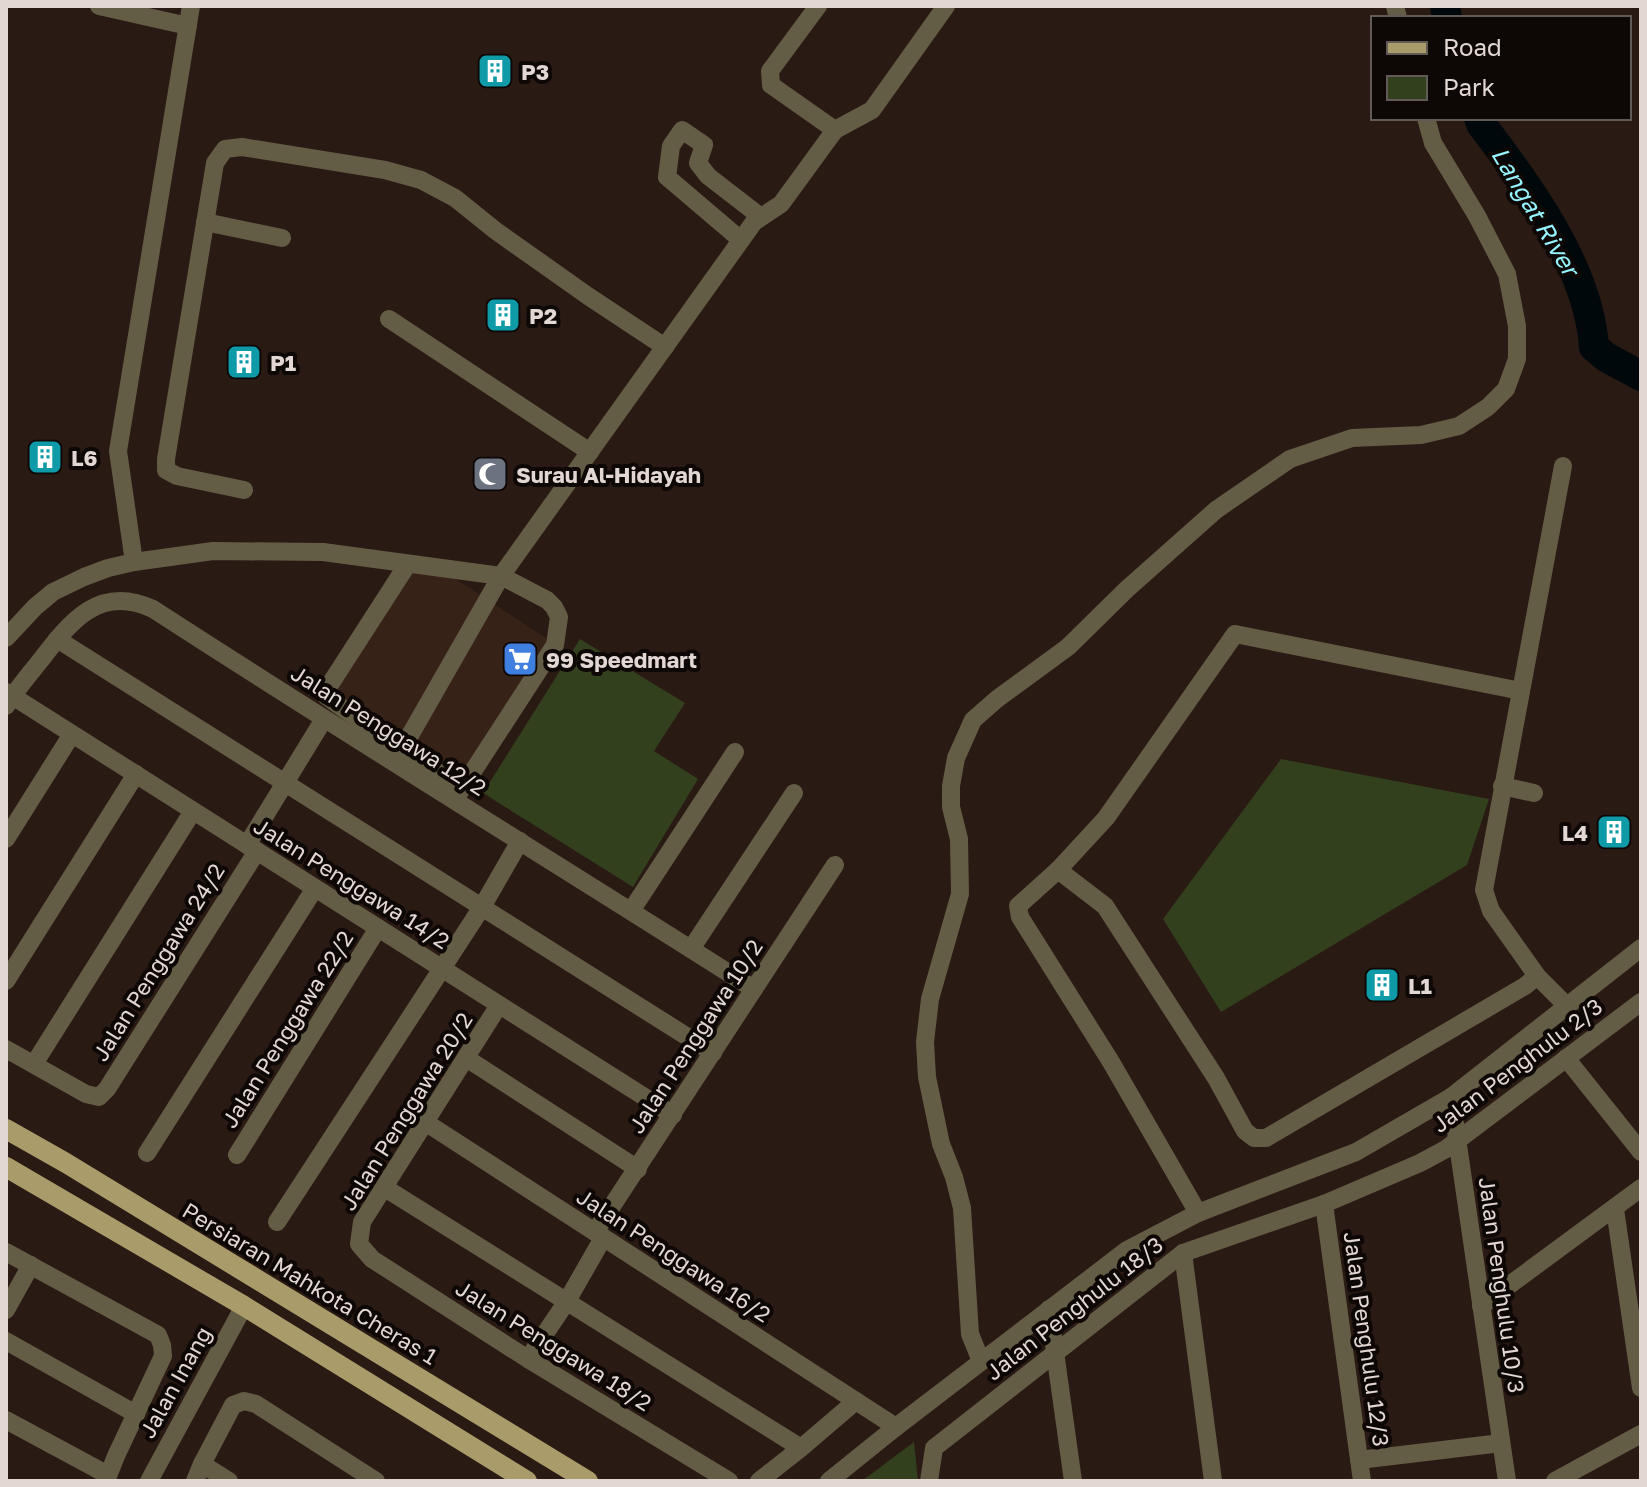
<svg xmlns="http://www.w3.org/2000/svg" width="1647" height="1487" font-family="'Golos Text',sans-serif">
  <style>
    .built { fill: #372218 }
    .green { fill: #33401d }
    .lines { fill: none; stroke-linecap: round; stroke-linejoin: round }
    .river { stroke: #00080b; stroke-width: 30 }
    .minor { stroke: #645d45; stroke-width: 18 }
    .major { stroke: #aa9c6a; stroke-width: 20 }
    .labels { text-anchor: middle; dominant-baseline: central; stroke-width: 8; stroke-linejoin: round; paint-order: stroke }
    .poi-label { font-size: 22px; font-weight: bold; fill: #e2d7d2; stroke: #0d0705; text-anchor: start }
    .street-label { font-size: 22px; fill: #e2d7d2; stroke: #0d0705 }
    .water-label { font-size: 24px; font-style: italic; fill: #96f4fe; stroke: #0d0705 }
  </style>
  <rect width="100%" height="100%" fill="#2a1a14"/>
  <path class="built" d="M413,571L451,576L552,642L465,777L333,695Z"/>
  <g class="green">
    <path d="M580,639L685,703L654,751L698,779L633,887L483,793Z"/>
    <path d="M1281,759L1489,799L1467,865L1221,1012L1163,919Z"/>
    <path d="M914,1442L918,1481H862Z"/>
  </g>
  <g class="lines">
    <g class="river">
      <path d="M1445,6L1447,18"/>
      <path d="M1479,118L1481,124C1528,185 1589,268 1594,347L1606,357L1641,376"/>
    </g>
    <g class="minor">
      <path d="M99,6L188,26"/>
      <path d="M818,6L770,71L771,85L835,130"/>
      <path d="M1395,6L1398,18"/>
      <path d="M205,222L282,238"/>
      <path d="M741,240L667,177L671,146L682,130L704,145L698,163L708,176L761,217"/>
      <path d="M389,319L590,452"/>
      <path d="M1563,466L1484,890L1491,911L1537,976L1567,1006"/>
      <path d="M244,490L177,476L166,470V459L215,163L225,149L242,147L385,170L421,180L455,198L496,231L588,296L665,347"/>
      <path d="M134,562L118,451L191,6"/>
      <path d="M407,565L329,686L326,696L401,751L463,787"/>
      <path d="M6,638L35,607L53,592L84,577L108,568L134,562L213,551L323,552L501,576L547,600L554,607L559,617L555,645L455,799"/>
      <path d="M57,639L713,1053"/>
      <path d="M6,692L673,1115"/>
      <path d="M6,706C16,690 28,676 40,661C71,621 99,584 153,609C352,738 554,862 754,989"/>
      <path d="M401,751L501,576L754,222L781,204L835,130L872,110L946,6"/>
      <path d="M1502,786L1534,793"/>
      <path d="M6,839L72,734"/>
      <path d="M247,845L324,719"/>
      <path d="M1058,870L1105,906L1216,1078L1245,1131L1254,1138H1266L1525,986L1537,976"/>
      <path d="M631,911L735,752"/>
      <path d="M691,949L794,793"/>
      <path d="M6,981L136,774"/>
      <path d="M499,1005L362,1222L359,1244L372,1259L528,1359L729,1481"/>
      <path d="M6,1049L86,1094L99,1097L107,1089L257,851"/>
      <path d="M466,1058L638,1169"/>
      <path d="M1566,1058L1641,1152"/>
      <path d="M34,1064L193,811"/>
      <path d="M1451,1097L1507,1481"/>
      <path d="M425,1122L896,1427"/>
      <path d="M147,1153L315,888"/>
      <path d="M237,1155L378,928"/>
      <path d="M385,1188L801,1448"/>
      <path d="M1324,1204L1362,1481"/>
      <path d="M1615,1209L1641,1388"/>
      <path d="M1198,1213L1111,1062L1020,917L1018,906L1058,870L1106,818L1235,634L1521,691"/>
      <path d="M277,1222L482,907L520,841"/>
      <path d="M595,1232L835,865"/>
      <path d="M6,1252L158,1335L162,1345L163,1356L116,1456L106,1481"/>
      <path d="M1183,1253L1213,1481"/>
      <path d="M1481,1306L1641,1188"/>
      <path d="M1049,1309L1073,1481"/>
      <path d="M6,1310L31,1265"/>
      <path d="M6,1341L136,1414"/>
      <path d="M528,1359L567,1301L603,1238"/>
      <path d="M981,1361L970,1334L962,1208L954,1177L941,1144L927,1077L925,1042L930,999L960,894L959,839L951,807V786L956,758L973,720L997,699L1068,647L1127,589L1216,510L1290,459L1352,438L1421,435L1459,426L1488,407L1506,389L1517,359V326L1507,274L1477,216L1433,143L1426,118"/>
      <path d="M6,1420L108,1475"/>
      <path d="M1359,1460L1501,1443"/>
      <path d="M202,1464L229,1481"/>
      <path d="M149,1481L244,1306"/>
      <path d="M195,1481L202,1464L233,1405L244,1401L256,1404L376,1481"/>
      <path d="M759,1481L801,1448L856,1401"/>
      <path d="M829,1481L896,1427L1127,1250L1198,1213L1356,1152L1451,1097L1641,948"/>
      <path d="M929,1481L934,1448L1183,1253L1324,1204L1420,1163L1446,1149L1641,1002"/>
      <path d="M1555,1481L1641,1434"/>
    </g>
    <g class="major">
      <path d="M6,1129L66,1163L588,1481"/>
      <path d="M6,1167L244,1306L527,1481"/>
    </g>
  </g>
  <defs>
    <symbol id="building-square" viewBox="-11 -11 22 22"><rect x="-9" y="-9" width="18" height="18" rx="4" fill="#0f9aa8" stroke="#0d0705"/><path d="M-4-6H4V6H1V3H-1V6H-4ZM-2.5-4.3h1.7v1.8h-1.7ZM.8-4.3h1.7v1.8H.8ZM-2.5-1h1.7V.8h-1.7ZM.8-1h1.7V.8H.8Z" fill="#fff"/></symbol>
    <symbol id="mosque-square" viewBox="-11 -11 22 22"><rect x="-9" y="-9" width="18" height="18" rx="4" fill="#6b7280" stroke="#0d0705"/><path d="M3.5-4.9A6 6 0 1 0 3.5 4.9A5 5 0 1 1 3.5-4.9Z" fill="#fff"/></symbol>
    <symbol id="supermarket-square" viewBox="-11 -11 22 22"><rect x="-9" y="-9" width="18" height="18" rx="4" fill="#3f7fe0" stroke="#0d0705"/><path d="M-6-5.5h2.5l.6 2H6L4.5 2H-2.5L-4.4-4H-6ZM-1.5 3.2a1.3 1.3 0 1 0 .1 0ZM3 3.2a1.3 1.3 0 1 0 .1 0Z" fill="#fff"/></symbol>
  </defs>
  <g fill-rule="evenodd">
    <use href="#building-square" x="475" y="51" width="40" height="40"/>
    <use href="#building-square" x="483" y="295" width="40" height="40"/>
    <use href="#building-square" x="224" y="342" width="40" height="40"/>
    <use href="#building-square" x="25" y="437" width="40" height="40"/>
    <use href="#mosque-square" x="470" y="454" width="40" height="40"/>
    <use href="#supermarket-square" x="500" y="639" width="40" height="40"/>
    <use href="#building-square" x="1594" y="812" width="40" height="40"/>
    <use href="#building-square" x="1362" y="965" width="40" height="40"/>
  </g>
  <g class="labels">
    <g class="poi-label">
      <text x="521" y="71">P3</text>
      <text x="529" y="315">P2</text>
      <text x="270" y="362">P1</text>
      <text x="71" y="457">L6</text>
      <text x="516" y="474">Surau Al-Hidayah</text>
      <text x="546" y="659">99 Speedmart</text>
      <text x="1588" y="832" text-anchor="end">L4</text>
      <text x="1408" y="985">L1</text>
    </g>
    <g class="street-label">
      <text transform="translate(389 730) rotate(32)">Jalan Penggawa 12/2</text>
      <text transform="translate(352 883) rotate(32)">Jalan Penggawa 14/2</text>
      <text transform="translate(158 962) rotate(-58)">Jalan Penggawa 24/2</text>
      <text transform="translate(287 1029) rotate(-58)">Jalan Penggawa 22/2</text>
      <text transform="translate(695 1036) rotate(-57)">Jalan Penggawa 10/2</text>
      <text transform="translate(1517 1065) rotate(-37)">Jalan Penghulu 2/3</text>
      <text transform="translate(406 1111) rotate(-58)">Jalan Penggawa 20/2</text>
      <text transform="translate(674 1255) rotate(33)">Jalan Penggawa 16/2</text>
      <text transform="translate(310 1283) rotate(31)">Persiaran Mahkota Cheras 1</text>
      <text transform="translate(1502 1285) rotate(82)">Jalan Penghulu 10/3</text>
      <text transform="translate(1074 1308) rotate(-38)">Jalan Penghulu 18/3</text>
      <text transform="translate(1367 1339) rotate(82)">Jalan Penghulu 12/3</text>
      <text transform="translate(554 1345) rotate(32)">Jalan Penggawa 18/2</text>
      <text transform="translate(175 1382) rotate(-61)">Jalan Inang</text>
    </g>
    <g class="water-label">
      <text transform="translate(1536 211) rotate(59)">Langat River</text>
    </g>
  </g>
  <rect width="1647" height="1487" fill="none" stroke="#e2d7d2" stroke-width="16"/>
  <rect x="1371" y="16" width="260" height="104" fill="#0d0705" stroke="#625a57" stroke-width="2"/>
  <rect x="1387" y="42" width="40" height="12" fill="#aa9c6a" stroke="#625a57" stroke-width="2"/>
  <text x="1443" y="56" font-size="24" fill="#e2d7d2">Road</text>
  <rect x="1387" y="76" width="40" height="24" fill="#33401d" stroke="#625a57" stroke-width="2"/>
  <text x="1443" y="96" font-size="24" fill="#e2d7d2">Park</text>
</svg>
